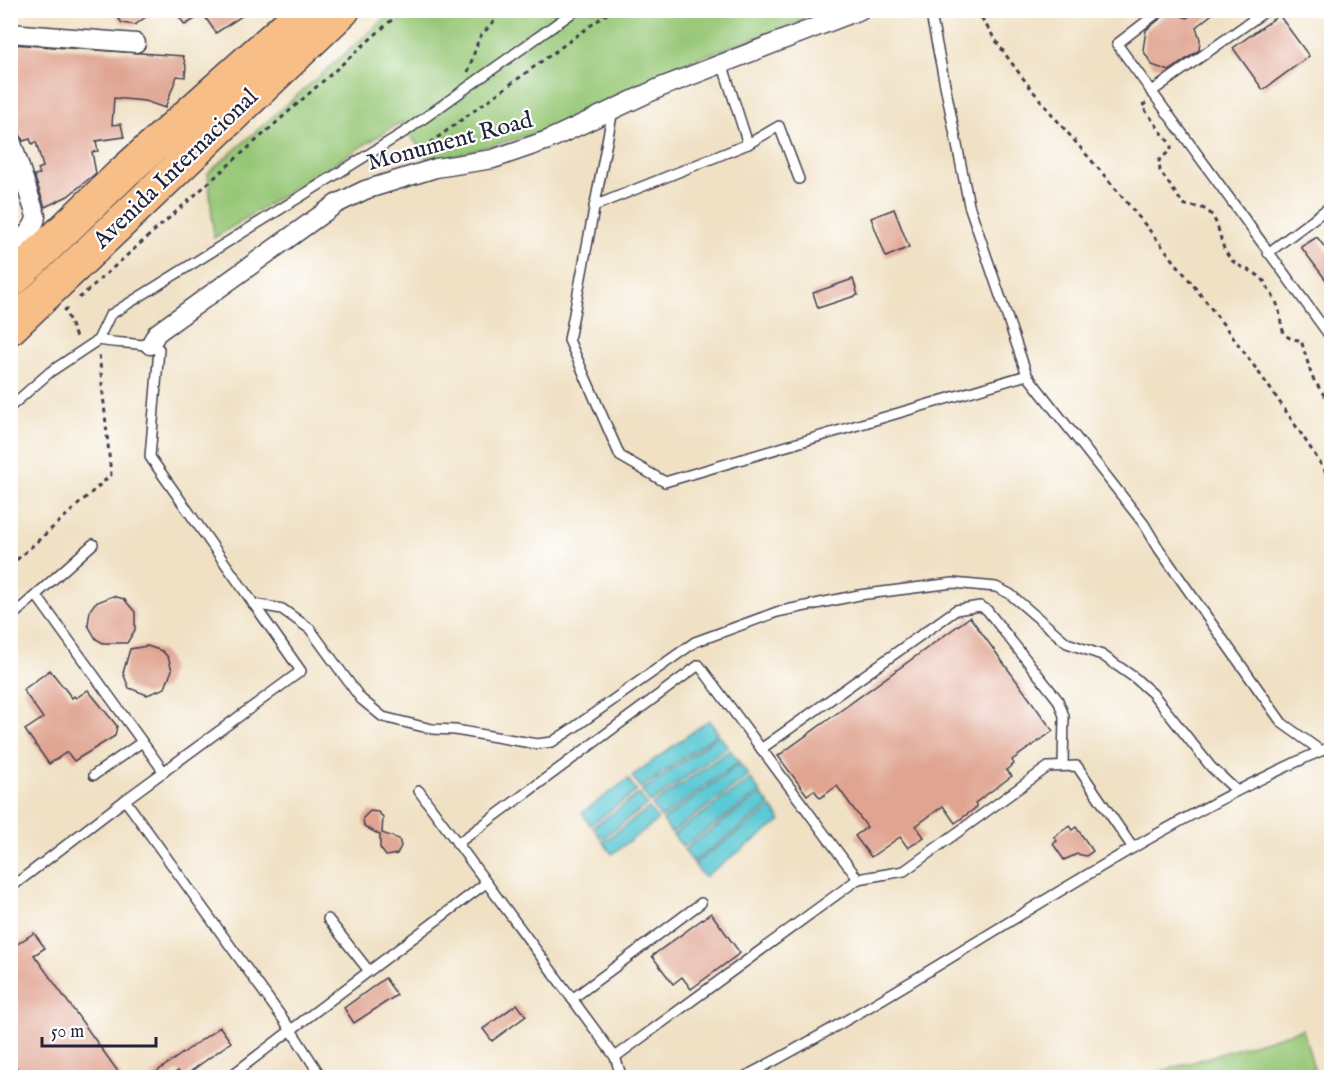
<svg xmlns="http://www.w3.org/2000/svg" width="1342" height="1088" font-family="'IM FELL English',serif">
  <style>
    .green { fill: #96c776; stroke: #5c7458; stroke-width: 1.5 }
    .water { fill: #5dc9d4; stroke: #407688; stroke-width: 1.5 }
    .building { fill: #e0a491 }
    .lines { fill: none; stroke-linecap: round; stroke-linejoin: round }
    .lane-casing { stroke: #413f50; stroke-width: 12 }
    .street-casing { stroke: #413f50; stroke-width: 21 }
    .highway-casing { stroke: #413f50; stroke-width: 36 }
    .path { stroke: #413f50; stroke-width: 3; stroke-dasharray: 4.5 4.5; stroke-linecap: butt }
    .lane { stroke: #fff; stroke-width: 9 }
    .street { stroke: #fff; stroke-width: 18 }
    .highway { stroke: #f7be87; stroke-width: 33 }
    .labels { text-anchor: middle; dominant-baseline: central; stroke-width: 4.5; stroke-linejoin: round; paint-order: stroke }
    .street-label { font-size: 24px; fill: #22223b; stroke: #fff }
  </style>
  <rect width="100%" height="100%" fill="#fff"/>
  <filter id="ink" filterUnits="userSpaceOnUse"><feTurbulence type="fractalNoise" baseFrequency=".0167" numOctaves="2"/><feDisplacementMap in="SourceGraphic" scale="12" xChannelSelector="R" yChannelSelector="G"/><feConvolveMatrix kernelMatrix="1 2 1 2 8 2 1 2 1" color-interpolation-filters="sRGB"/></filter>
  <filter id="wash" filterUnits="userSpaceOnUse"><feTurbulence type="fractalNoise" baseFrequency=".008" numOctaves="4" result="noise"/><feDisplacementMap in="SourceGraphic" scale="24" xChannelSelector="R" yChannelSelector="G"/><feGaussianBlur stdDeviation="1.35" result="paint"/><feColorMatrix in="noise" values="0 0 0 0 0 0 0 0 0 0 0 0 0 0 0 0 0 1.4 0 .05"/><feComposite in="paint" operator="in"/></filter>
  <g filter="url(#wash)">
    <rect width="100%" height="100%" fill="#f0e1c4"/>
    <g class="green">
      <path d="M394,11H831L678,65L562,126L430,163L401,122L214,238L208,173Z"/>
      <path d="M1303,1029L1316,1076L1331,1072V1077H1164L1162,1071Z"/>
    </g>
    <g class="water">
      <path d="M709,720L718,733L641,788L632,776Z"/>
      <path d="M719,735L728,747L650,803L642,791Z"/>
      <path d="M730,750L739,762L661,818L652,805Z"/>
      <path d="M740,764L749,776L671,833L663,820Z"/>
      <path d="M628,779L637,791L590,825L582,813Z"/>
      <path d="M751,779L760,792L683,847L673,835Z"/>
      <path d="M639,794L647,805L601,839L593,827Z"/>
      <path d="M761,794L770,806L693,862L684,850Z"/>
      <path d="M649,808L658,820L612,854L603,842Z"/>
      <path d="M772,808L781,821L704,877L694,864Z"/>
    </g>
    <g id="blocks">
      <g class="building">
        <path d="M112,10H155L135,25L122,23Z"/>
        <path d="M174,10H251L216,33L203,14L185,25Z"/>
        <path d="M1196,10H1217L1196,27L1200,39L1199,50L1169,71L1152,65L1143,50L1146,30L1165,15L1176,14L1187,18Z"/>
        <path d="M1279,15L1309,56L1263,90L1233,48Z"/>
        <path d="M10,44L183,56L186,66L185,77L177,76L165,108L145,101L114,98L112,125L121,124L124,137L96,141L98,151L92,152L96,173L68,196L45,207L34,175L40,174L38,169L43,167L36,142L32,144L30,139L23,141L18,129L10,126Z"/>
        <path d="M894,209L909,247L886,257L871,218Z"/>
        <path d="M1317,237L1332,257V288L1301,247Z"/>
        <path d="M853,279L858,295L818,308L813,293Z"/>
        <path d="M113,596L124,599L135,612V630L127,643H103L96,639L88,625L90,610L95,603Z"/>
        <path d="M970,617L1053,731L1012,760L1014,764L1006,770L1012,776L975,803L977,807L955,823L943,806L916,826L924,837L908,848L900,837L871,857L855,836L867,827L837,786L820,798L814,790L807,795L778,756Z"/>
        <path d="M147,646L162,651L168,657L172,670L165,688L147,695L129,688L123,673L130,649Z"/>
        <path d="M50,670L72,698L74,696L76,698L88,690L117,726L115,736L74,761L67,752L49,764L25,730L43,718L23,690Z"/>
        <path d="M370,811L378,812L383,817L382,833L399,839L401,846L397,854L386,856L380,848V835L364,826L363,818Z"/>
        <path d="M1069,826L1072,830L1076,827L1093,851L1086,856L1077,854L1064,860L1053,844L1057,841L1054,837Z"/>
        <path d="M711,913L740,953L691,989L682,977L673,984L652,956Z"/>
        <path d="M34,933L45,948L34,955L122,1077H23L16,1067L10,1071V949Z"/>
        <path d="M385,978L397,995L354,1023L344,1008Z"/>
        <path d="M517,1004L526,1016L492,1041L483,1029Z"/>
        <path d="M220,1027L231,1042L183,1077L178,1071L169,1077H149Z"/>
      </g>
    </g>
  </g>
  <g filter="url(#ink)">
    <use href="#blocks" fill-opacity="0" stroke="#413f50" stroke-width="1.5"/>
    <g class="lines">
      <defs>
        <g id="lane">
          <path d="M930,10L969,205L1027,375"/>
          <path d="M1161,10L1117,44L1332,339"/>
          <path d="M722,63L748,144L779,126L799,179"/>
          <path d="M1151,92L1267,10"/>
          <path d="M613,110L569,340L620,456L665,482L1027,375L1144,524L1159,549L1282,723L1321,751"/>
          <path d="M594,206L748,144"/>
          <path d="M1268,253L1332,205"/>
          <path d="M98,340L110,315L406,131L576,10"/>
          <path d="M10,407L50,372L98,340C117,344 143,342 159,349L150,457L301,671L125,800L291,1030L486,883"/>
          <path d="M36,595L164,772"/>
          <path d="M253,604L282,609L310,629L361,699L383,717L432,729L455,730L537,744L552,742L572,729L695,642L777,612L859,595L953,583L996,587L1010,594L1067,643L1102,655L1135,678L1153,694L1211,767L1236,790"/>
          <path d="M10,618L93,544"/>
          <path d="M761,749L956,610L980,606L987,610L1058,700L1064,716L1063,765"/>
          <path d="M94,775L142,742"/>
          <path d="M419,791L615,1057L622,1078"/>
          <path d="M457,844L699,665L858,879L904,871L1048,767L1077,766L1133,848"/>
          <path d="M10,888L125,800"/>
          <path d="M328,919L369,971"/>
          <path d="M572,999L701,903"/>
          <path d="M615,1057L858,879"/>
          <path d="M228,1078L291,1030L322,1078"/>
          <path d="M742,1078C942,974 1124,836 1332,746"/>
        </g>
        <g id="street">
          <path d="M10,33L136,43"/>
          <path d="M10,137L36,216C35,230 21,239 10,249"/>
          <path d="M150,345L157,333L336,204L365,190L436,168L493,159L548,140L659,88L860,10"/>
        </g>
        <g id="highway">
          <path d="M10,282L122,174L305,10"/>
          <path d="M10,328L343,10"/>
        </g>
      </defs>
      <use href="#lane" class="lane-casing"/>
      <use href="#street" class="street-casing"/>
      <use href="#highway" class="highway-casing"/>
      <g class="path">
        <path d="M977,10C1016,78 1070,134 1119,193C1195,285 1269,380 1332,482"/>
        <path d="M468,72L479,38L504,10"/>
        <path d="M1146,103L1142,106L1171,145V150L1159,160L1160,171L1183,204C1191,208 1202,205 1209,212C1222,226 1218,243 1229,257C1238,270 1259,270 1266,284C1269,290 1274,297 1277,304C1284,321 1276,340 1301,340L1312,377L1332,407"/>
        <path d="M408,159L612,10"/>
        <path d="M79,298L403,10"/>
        <path d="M67,308L65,310L77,340"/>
        <path d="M10,566L111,475L99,353"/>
      </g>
      <use href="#lane" class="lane"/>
      <use href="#street" class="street"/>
      <use href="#highway" class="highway"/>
    </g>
  </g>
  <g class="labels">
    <g class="street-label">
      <text transform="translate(450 142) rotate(-15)">Monument Road</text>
      <text transform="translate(176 169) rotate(-44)">Avenida Internacional</text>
    </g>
  </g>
  <rect width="1342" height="1088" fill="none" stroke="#fff" stroke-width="36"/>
  <path d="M42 1037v9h114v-9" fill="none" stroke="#22223b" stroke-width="3"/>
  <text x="51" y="1037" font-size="18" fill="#22223b" stroke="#ffffff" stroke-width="4.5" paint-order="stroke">50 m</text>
</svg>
